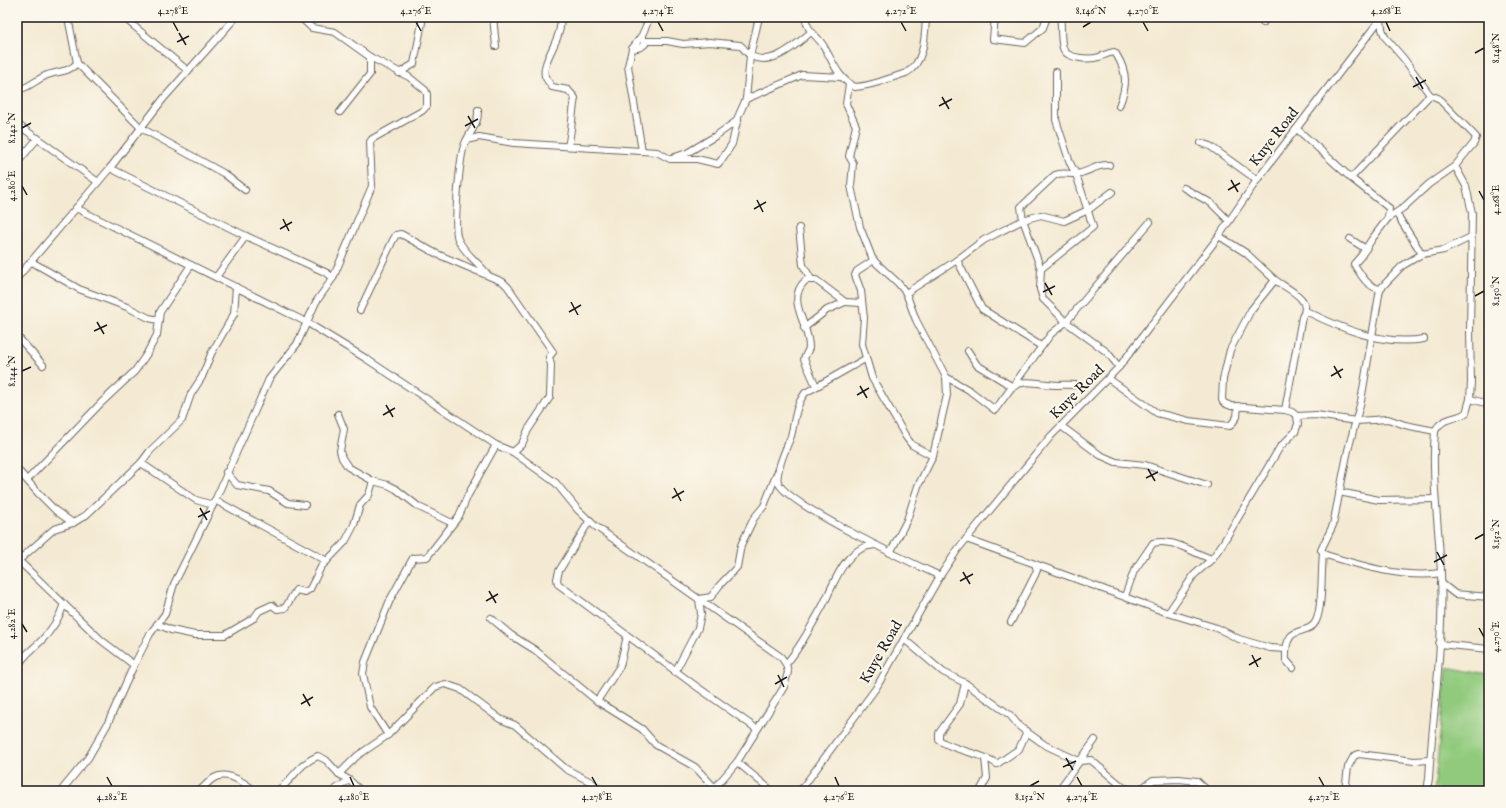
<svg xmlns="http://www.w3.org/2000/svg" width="1506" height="808" font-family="'IM FELL English',serif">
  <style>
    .green { fill: #91ca7d; stroke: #56734c }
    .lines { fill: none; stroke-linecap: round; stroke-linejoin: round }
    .minor-casing { stroke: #68645c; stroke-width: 8 }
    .minor { stroke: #fff; stroke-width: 6 }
    .ticks { fill: none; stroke: #1c1c1c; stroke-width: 1.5 }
    .labels { text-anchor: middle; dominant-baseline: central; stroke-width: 4; stroke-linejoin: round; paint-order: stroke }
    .street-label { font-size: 15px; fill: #1c1c1c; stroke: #fbf7ec }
    .neatline { fill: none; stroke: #1c1c1c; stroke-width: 1.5 }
    .ticks-label { font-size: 10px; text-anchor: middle; fill: #1c1c1c }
  </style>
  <rect width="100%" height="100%" fill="#fbf7ec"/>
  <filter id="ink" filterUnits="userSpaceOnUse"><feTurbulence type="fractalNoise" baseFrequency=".025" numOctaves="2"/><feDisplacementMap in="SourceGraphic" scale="8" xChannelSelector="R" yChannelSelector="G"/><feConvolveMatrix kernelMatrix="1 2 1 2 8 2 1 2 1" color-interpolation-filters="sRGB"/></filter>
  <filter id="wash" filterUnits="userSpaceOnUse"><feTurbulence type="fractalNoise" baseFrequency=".012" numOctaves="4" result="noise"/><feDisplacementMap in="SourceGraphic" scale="16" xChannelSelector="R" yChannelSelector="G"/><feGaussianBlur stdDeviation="0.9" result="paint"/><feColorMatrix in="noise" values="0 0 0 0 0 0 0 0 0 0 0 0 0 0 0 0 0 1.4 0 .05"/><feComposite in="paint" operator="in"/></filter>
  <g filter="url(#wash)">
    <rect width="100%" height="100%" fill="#f4ead3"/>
    <path class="green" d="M1447,667L1489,675V791H1434Z"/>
  </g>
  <g filter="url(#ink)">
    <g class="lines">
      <defs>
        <g id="minor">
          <path d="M68,17L77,63L141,128L223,173L245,190"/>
          <path d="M123,17L187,70"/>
          <path d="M493,17L496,46"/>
          <path d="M560,17C564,38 541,60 545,76C546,79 550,84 552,87L568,90L575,98C572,114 572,130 568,146"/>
          <path d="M805,17C808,33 815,33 823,45C833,61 837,78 855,87C867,86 877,83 888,79C894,77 900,75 906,73C925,63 925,35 926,17"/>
          <path d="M995,17L993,39L1025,43L1043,28L1047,17"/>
          <path d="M1060,17C1062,27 1060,38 1063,48C1066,59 1090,60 1099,57C1104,55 1108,53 1114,52L1116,54C1128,73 1127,86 1119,106"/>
          <path d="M1261,17L1263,23"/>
          <path d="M1381,19L1382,29L1385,37L1404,59L1430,95L1438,98L1476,137L1474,143L1455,166L1466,186L1472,213L1470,331L1471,382L1470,399L1466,413C1455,420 1442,417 1435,431C1431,478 1439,526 1441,574C1444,642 1433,710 1429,778L1427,791"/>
          <path d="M644,41H667L683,44L710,42L740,45C744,48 747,54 751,56C773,67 795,45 810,33"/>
          <path d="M632,49L641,47L645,44L643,39"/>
          <path d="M399,73L414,64L423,17"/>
          <path d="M849,84L846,104L856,126L849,156L853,163L851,186L860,227L873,260L898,283L906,293L916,320L946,377L947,395L933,456L918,486L907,520L890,553"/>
          <path d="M17,90C29,88 34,81 45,76C56,71 69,73 77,63"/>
          <path d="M746,99L802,75L841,77"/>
          <path d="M478,110C479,125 469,132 464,146C460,157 453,230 458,239C464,253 478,262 487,274"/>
          <path d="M340,112L370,74V57"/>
          <path d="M17,124L98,182"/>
          <path d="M1297,129L1351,178L1389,208L1388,218"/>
          <path d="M467,140L479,137L514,143L657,152L670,159H697L718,164L722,159L732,144L738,117L746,99L750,56L759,17"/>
          <path d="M1201,143L1210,146L1257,180"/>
          <path d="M642,151L628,66L632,49L642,35L650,17"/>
          <path d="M675,157L687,153L717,135L738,120"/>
          <path d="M17,163L38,138"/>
          <path d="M1109,165C1098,164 1092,170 1081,173C1072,176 1064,171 1055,175L1021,207L1023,220L1041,269L1040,289L1043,299L1066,322L1107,352L1119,367"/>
          <path d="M110,168L246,236L327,273L333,278"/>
          <path d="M1351,178L1430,95"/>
          <path d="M1184,188L1211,203L1229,221"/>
          <path d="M76,208L306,322L365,358L496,445L513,452L556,483L578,510L595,526L781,657L786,664L788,672L784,687L737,762L712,791"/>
          <path d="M1396,213L1422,254"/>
          <path d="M799,228L803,265L811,279"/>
          <path d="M1219,236L1246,253L1275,280L1251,310L1230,350L1223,379L1222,400L1224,403L1231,406L1285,410L1292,412L1297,416L1316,415L1356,421L1388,419L1405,425L1435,431"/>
          <path d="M1350,239L1366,249"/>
          <path d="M874,260L857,271L855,275L861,291L864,318L862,344L872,378L906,437L912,445L933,456"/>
          <path d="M957,260L982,309L1041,346"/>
          <path d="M32,262L79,289L127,307L149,318L158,320"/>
          <path d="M1041,269L1093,227L1076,174L1070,163L1056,120V72"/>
          <path d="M216,277L246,236"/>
          <path d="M17,278L110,168L164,98L236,17"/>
          <path d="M1275,280C1287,289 1314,299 1302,317L1285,410"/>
          <path d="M1380,289C1367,287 1361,275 1354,264L1361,256L1372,239L1388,218L1403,208L1429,184L1455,166"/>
          <path d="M906,293L957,260L984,240L1023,220L1041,215L1064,221L1088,210L1112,192"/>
          <path d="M360,310L393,240L396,235L401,234L437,254L503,282L508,287L553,352L549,357L551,365L550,397L528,430L522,444L513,452"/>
          <path d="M1306,311C1342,329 1383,346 1424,339"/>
          <path d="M804,328L827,310L845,302"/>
          <path d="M17,336L43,365"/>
          <path d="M968,351L977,365L1013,387C1025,379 1033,383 1047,384C1056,386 1066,384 1076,385"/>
          <path d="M865,359L805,393C795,406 795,421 791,436C787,447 775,471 778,482C785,504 914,564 940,576"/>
          <path d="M946,377L969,390L995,410L1051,334L1066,322L1150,222"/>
          <path d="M1109,379L1157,413L1189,421L1230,426L1237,417L1238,406"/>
          <path d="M816,386L804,359C805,356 808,351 809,348C810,324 784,300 806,280H816L845,302L861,303"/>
          <path d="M1470,399L1489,404"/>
          <path d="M338,414L344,429L340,451L342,458L348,467L373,481L388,485L396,489L419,507L452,523"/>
          <path d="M1061,426L1100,455L1116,462L1145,465L1207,485"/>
          <path d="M141,463L196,500L213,505"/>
          <path d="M17,469L39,494L56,511L73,523"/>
          <path d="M226,472L237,485L269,491L288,503L305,505"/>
          <path d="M28,479L101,403L135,371L146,355L157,335L160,312L191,265"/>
          <path d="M1339,492L1379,500L1435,499"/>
          <path d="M215,500L327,561"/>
          <path d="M590,520L559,571L557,579L558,584L693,684L757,729"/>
          <path d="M966,539L1035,564L1037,570L1035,575L1011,622"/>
          <path d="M17,559L101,640L134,665"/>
          <path d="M17,562L54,529L73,523L86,515L141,463L150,451L182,420L191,394L202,377L211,354L234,314L236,287"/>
          <path d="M1035,564L1168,613L1217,628L1239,639L1270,648L1286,649"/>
          <path d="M1441,573C1405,579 1362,566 1326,555L1321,550L1333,525L1348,450L1361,401L1380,289L1402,266L1422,254L1444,250L1471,237"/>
          <path d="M1441,583L1455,594L1489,597"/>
          <path d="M1125,596L1134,571L1153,543C1174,538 1192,553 1212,559"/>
          <path d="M1168,613L1194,575L1212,559L1223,543L1280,447L1295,432L1298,424L1297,416"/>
          <path d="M491,618L511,635L535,650L597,701L642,729L656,745L695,767L714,787"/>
          <path d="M157,624L171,630L195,635H225L254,618L259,611L272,605L277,609L285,608L296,590L305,592L310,589L321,567L345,542L354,525L360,505L369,495L373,481"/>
          <path d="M904,639L943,672L965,683L1010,715L1020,727L1045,745L1079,761L1091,760L1124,788L1138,791L1153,780L1179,779L1197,781L1208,791"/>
          <path d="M1439,644L1489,649"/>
          <path d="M786,664C800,648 810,628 821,609C834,586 843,547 875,545"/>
          <path d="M1293,668L1286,660C1284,620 1308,638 1316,621C1323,606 1321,571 1323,553"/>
          <path d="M17,669C20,658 33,649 41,641C52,630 59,619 64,604"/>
          <path d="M675,672L698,628L701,614L699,599L711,597L719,586L737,567L741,545L754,518L764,506L777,473"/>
          <path d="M965,683L960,704L939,733V740C956,752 981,752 997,764L1019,749L1027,731"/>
          <path d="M597,701L620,666L627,636"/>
          <path d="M388,735L370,707L363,674L365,662L390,600L413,558L427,557L459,516L468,495L496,445"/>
          <path d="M737,762L772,791"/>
          <path d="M61,791L88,758L107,725L134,665L150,634L165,614L174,584L213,505L269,379L297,344L316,302L333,278L372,186L370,142L372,139L422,111L427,106V94L425,90L409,77L370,57L335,32L312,28L300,17"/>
          <path d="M199,791C204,787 209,781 214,778C227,770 245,783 255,791"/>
          <path d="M277,791C294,779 298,764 318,756L326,760L339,774"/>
          <path d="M333,791L349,780"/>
          <path d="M361,791L349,780L339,774L357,756L388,735L435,687L445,684L460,689L500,719L515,725L566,769L591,782L602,791"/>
          <path d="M800,791L876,688L940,576L958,549L1051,436L1119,367L1219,236L1257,180L1382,17"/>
          <path d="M980,791L987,778L985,758"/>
          <path d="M1058,791L1095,740"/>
          <path d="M1345,791L1348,767L1354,756L1359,754L1414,761L1430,760"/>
        </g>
      </defs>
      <use href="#minor" class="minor-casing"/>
      <use href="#minor" class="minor"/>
    </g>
  </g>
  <path class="ticks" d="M173,22L178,31M416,22L421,31M658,22L663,31M901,22L906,31M1143,22L1148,31M1386,22L1390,31M1083,27L1091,22M179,33L186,45M177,42L189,36M1475,53L1484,48M1416,77L1423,89M1413,87L1426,80M942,97L949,109M939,106L952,99M468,116L475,128M465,126L478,119M22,128L31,123M1231,180L1238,192M22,186L27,195M1228,190L1240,183M1479,191L1484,200M757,200L763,212M754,209L766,202M283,219L289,231M280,229L292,222M1045,283L1052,295M1043,292L1055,286M1475,296L1484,291M571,302L578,315M569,312L581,305M97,322L104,334M94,331L107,325M1334,366L1341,378M22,371L31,367M1331,376L1343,369M860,386L867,398M857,395L869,388M386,405L393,417M383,415L395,408M1148,469L1155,481M1146,478L1158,472M674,488L681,501M672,498L684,491M200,508L207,520M198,517L210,511M1475,539L1484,534M1437,552L1444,565M1434,562L1447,555M963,572L970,584M960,581L973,574M489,591L496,603M486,601L498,594M22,624L27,632M1479,628L1484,637M1252,655L1258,667M1249,665L1261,658M778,675L784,687M775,684L787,677M303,694L310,706M301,704L313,697M1066,758L1073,770M1063,767L1076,761M107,777L112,786M350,777L354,786M592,777L597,786M835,777L839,786M1077,777L1082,786M1319,777L1324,786M1030,786L1039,781"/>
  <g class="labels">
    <g class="street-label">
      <text transform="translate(1274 137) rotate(-52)">Kuye Road</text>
      <text transform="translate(1077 392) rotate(-45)">Kuye Road</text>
      <text transform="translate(881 652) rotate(-60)">Kuye Road</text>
    </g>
  </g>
  <rect width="1506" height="808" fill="none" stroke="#fbf7ec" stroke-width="44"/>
  <rect x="22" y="22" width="1462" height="764" class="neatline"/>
  <g class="ticks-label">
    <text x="173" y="14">4.278°E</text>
    <text x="416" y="14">4.276°E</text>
    <text x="658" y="14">4.274°E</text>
    <text x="901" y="14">4.272°E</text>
    <text x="1091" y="14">8.146°N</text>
    <text x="1143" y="14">4.270°E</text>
    <text x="1386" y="14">4.268°E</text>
    <text transform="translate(1495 48) rotate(-90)" y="4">8.148°N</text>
    <text transform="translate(11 128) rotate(-90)" y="4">8.142°N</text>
    <text transform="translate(11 186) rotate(-90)" y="4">4.280°E</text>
    <text transform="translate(1495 200) rotate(-90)" y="4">4.268°E</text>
    <text transform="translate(1495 291) rotate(-90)" y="4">8.150°N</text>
    <text transform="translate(11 371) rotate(-90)" y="4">8.144°N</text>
    <text transform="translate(1495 534) rotate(-90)" y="4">8.152°N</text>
    <text transform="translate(11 624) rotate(-90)" y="4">4.282°E</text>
    <text transform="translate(1495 637) rotate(-90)" y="4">4.270°E</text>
    <text x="112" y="800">4.282°E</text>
    <text x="354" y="800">4.280°E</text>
    <text x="597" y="800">4.278°E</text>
    <text x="839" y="800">4.276°E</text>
    <text x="1030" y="800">8.152°N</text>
    <text x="1082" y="800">4.274°E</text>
    <text x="1324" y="800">4.272°E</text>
  </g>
</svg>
